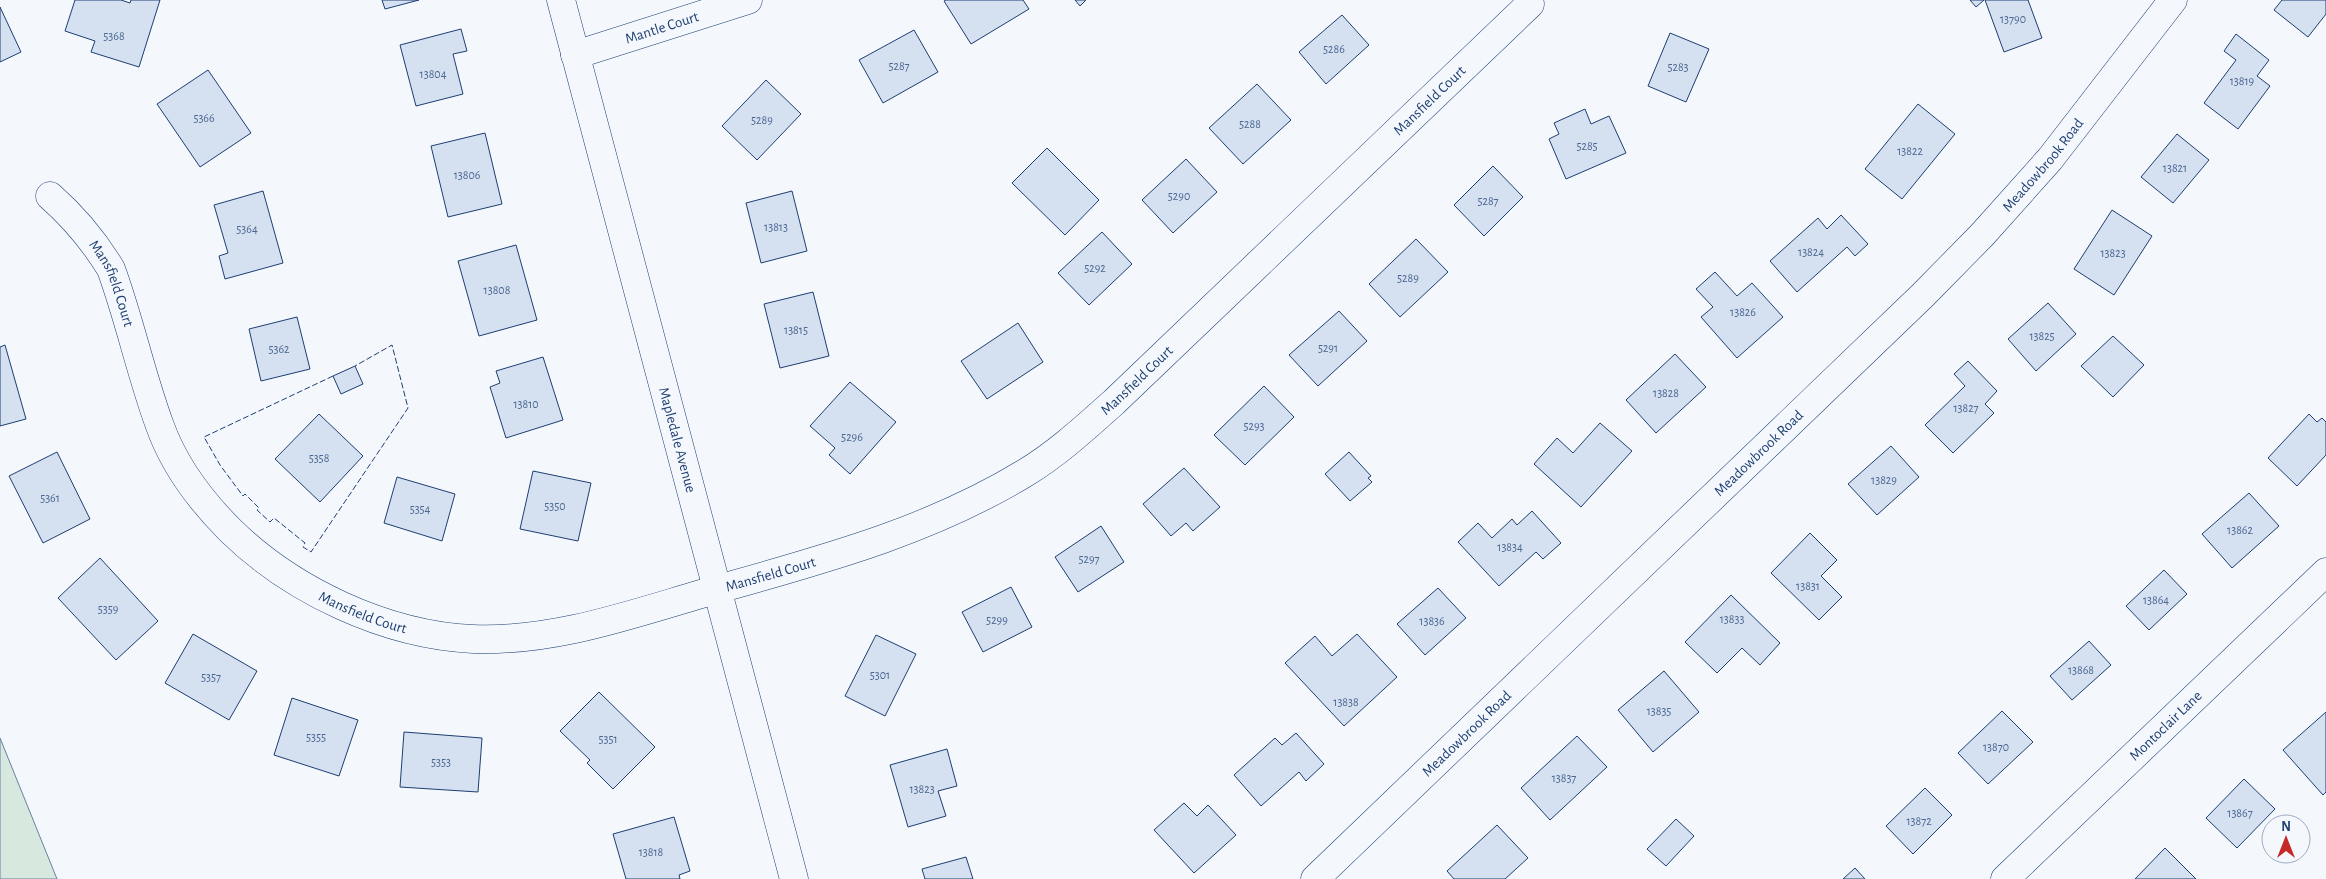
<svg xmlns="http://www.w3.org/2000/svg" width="2326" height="879" font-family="'Alegreya Sans',sans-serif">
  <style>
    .green { fill: #d7e8df; stroke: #687fa3 }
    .building { fill: #d5e0f0; stroke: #1d3f73 }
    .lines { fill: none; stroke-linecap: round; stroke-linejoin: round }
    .minor-casing { stroke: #1d3f73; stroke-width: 29 }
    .tertiary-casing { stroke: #1d3f73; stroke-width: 29 }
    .minor { stroke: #f4f7fb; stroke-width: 28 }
    .tertiary { stroke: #f4f7fb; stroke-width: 28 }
    .fence { stroke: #1d3f73; stroke-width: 1; stroke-dasharray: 6 2.5; stroke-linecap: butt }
    .labels { text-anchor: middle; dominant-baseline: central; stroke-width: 4; stroke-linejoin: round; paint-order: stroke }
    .number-label { font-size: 12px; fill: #4b6792 }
    .street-label { font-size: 15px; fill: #1d3f73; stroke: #f4f7fb }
  </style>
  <rect width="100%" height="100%" fill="#f4f7fb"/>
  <path class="green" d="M0,738L57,879H0Z"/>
  <g class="building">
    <path d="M75,0H121L130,3L131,0H160L139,67L91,52L95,41L65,31Z"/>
    <path d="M382,0H419L385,9Z"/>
    <path d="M946,0H1023L1029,9L971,44L944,1Z"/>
    <path d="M1075,0H1086L1080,6Z"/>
    <path d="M1970,0H1984L1976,7Z"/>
    <path d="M1985,0H2028L2042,38L2004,52Z"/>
    <path d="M2282,0H2326V14L2308,37L2274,10Z"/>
    <path d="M0,7L21,52L0,62Z"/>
    <path d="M1342,15L1369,45L1326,84L1299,52Z"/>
    <path d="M461,29L467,51L453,54L463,94L416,106L400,45Z"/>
    <path d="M914,30L938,72L883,103L859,60Z"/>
    <path d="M1670,33L1709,49L1686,102L1648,86Z"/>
    <path d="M2236,34L2269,60L2257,76L2270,86L2238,129L2204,103L2236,60L2224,51Z"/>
    <path d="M208,70L251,133L200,167L157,104Z"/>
    <path d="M766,80L801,114L757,160L722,126Z"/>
    <path d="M1257,84L1291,120L1243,164L1209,128Z"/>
    <path d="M1918,104L1955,134L1902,199L1865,169Z"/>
    <path d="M1585,109L1591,124L1609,116L1626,153L1566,179L1549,139L1559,134L1554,123Z"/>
    <path d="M485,133L502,204L448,217L431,146Z"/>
    <path d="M2177,134L2209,160L2173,203L2141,177Z"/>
    <path d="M1047,148L1099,200L1065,235L1012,183Z"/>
    <path d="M1186,159L1217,192L1173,233L1142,200Z"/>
    <path d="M1493,166L1523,197L1484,236L1454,205Z"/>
    <path d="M263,191L283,263L225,279L219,256L228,253L214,205Z"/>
    <path d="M792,191L807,251L761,263L746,203Z"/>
    <path d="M2112,210L2152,236L2114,295L2074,269Z"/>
    <path d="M1841,215L1868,244L1855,256L1847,247L1797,292L1770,261L1818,218L1827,229Z"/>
    <path d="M1102,232L1132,264L1089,305L1058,273Z"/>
    <path d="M1416,239L1448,272L1400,317L1369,284Z"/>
    <path d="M516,245L537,320L479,336L458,261Z"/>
    <path d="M1715,272L1737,296L1752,283L1783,317L1737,358L1701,317L1713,307L1696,289Z"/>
    <path d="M813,292L829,356L780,368L764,304Z"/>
    <path d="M2048,303L2076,334L2036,371L2008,339Z"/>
    <path d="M1339,311L1367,341L1318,386L1289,355Z"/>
    <path d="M297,317L310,369L261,381L249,329Z"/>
    <path d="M1018,323L1043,362L987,399L961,361Z"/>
    <path d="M2113,336L2144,365L2113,397L2081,366Z"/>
    <path d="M5,345L26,419L0,426V347Z"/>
    <path d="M1675,354L1706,387L1656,433L1626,400Z"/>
    <path d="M543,357L563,420L506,438L490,387L500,383L496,371Z"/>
    <path d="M1968,361L1997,391L1985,404L1994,413L1953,453L1925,425L1965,386L1954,374Z"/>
    <path d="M355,366L363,384L341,394L333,376Z"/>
    <path d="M850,382L896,422L850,474L829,455L835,448L810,426Z"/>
    <path d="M1264,386L1294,417L1245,465L1214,435Z"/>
    <path d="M319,414L363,456L320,502L275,459Z"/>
    <path d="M2309,414L2317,422L2322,418L2326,422V455L2297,486L2268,458Z"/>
    <path d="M1600,423L1632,451L1581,507L1534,464L1557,438L1573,453Z"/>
    <path d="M1891,446L1919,477L1877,515L1848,484Z"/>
    <path d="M57,452L90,519L43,543L9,476Z"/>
    <path d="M1349,452L1371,476L1368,478L1372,482L1350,501L1325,474Z"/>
    <path d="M1184,468L1220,507L1193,531L1186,523L1171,536L1143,504Z"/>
    <path d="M533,471L591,483L578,541L520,529Z"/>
    <path d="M397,477L455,494L442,541L384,523Z"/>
    <path d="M2249,493L2279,526L2232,568L2202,534Z"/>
    <path d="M1532,511L1561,543L1543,559L1536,552L1499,586L1458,542L1478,523L1492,538L1512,519L1517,525Z"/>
    <path d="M1101,526L1124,562L1078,592L1055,557Z"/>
    <path d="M1810,533L1837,560L1821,576L1842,597L1819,620L1771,573Z"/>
    <path d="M100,558L158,621L116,660L58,598Z"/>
    <path d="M2164,570L2187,594L2149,630L2126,606Z"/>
    <path d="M1011,587L1032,627L983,652L962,612Z"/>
    <path d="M1438,588L1466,618L1425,655L1397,624Z"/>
    <path d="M1731,595L1780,643L1760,665L1742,648L1717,673L1685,642Z"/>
    <path d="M193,634L257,671L229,720L165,683Z"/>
    <path d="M1357,634L1397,677L1344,726L1285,663L1315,636L1332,656Z"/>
    <path d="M876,635L916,654L885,716L845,696Z"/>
    <path d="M2089,641L2111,665L2072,700L2050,676Z"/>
    <path d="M1664,671L1699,712L1653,752L1618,710Z"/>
    <path d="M599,692L655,747L613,789L587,763L590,760L560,731Z"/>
    <path d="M292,698L358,720L339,776L274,755Z"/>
    <path d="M2002,711L2033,742L1988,784L1958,753Z"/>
    <path d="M2326,712V792L2323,795L2283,750Z"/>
    <path d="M404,732L482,738L478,792L400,787Z"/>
    <path d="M1296,733L1324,764L1306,781L1299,772L1261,806L1234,775L1275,738L1282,745Z"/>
    <path d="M1577,736L1607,767L1550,820L1521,788Z"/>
    <path d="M947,749L957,786L938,791L946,816L908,827L890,765Z"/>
    <path d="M2244,779L2275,809L2237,848L2206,818Z"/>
    <path d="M1925,788L1952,815L1913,854L1886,826Z"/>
    <path d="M1184,803L1197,816L1208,805L1236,835L1194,873L1154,830Z"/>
    <path d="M674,817L690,871L679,875L680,879H626L613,834Z"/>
    <path d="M1676,819L1694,836L1666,866L1647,849Z"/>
    <path d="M1497,825L1528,858L1505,879H1454L1447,871Z"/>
    <path d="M2165,848L2196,879H2135Z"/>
    <path d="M966,857L973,879H925L922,869Z"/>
    <path d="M1855,868L1865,879H1843Z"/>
  </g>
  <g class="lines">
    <defs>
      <g id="minor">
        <path id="s1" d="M575,55L748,0"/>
        <path id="s2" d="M50,196C75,218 94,241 111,269C130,321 141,375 160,426C174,465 201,501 230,530C292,591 386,635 473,639C552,642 626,616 701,594C813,562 925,534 1025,473C1058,453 1086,427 1114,402L1530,4"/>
        <path id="s3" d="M1315,879L1923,295L1982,235L2050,159L2173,0"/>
        <path id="s4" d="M2005,879L2326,572"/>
      </g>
      <g id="tertiary">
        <path id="s5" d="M561,0L794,879"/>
      </g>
    </defs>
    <use href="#minor" class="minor-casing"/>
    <use href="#tertiary" class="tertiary-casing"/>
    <use href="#minor" class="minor"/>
    <use href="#tertiary" class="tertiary"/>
    <path class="fence" d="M333,376L204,437L220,465L243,496L245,494L259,508L257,510L270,522L274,518L305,543L303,547L311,552L408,408L392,345L355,366"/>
  </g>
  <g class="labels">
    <g class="number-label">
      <text x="2013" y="19">13790</text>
      <text x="114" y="36">5368</text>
      <text x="1334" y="49">5286</text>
      <text x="899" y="66">5287</text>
      <text x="1678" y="67">5283</text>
      <text x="433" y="74">13804</text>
      <text x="2242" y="81">13819</text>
      <text x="204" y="118">5366</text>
      <text x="762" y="120">5289</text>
      <text x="1250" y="124">5288</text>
      <text x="1587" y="146">5285</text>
      <text x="1910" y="151">13822</text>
      <text x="2175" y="168">13821</text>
      <text x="467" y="175">13806</text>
      <text x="1179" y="196">5290</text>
      <text x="1488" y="201">5287</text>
      <text x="776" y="227">13813</text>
      <text x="247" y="229">5364</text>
      <text x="1811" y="252">13824</text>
      <text x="2113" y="253">13823</text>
      <text x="1095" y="268">5292</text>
      <text x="1408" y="278">5289</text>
      <text x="497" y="290">13808</text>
      <text x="1743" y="312">13826</text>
      <text x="796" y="330">13815</text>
      <text x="2042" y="336">13825</text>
      <text x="1328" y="348">5291</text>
      <text x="279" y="349">5362</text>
      <text x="1666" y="393">13828</text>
      <text x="526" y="404">13810</text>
      <text x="1966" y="408">13827</text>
      <text x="1254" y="426">5293</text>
      <text x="852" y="437">5296</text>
      <text x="319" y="458">5358</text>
      <text x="1884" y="480">13829</text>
      <text x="50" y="498">5361</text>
      <text x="555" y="506">5350</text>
      <text x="420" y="509">5354</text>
      <text x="2240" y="530">13862</text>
      <text x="1510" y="547">13834</text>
      <text x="1089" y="559">5297</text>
      <text x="1808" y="586">13831</text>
      <text x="2156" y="600">13864</text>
      <text x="108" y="609">5359</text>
      <text x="1732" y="619">13833</text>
      <text x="997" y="620">5299</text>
      <text x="1432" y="621">13836</text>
      <text x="2081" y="670">13868</text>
      <text x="880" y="675">5301</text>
      <text x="211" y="677">5357</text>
      <text x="1346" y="702">13838</text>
      <text x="1659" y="711">13835</text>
      <text x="316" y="737">5355</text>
      <text x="608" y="739">5351</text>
      <text x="1996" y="747">13870</text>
      <text x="441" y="762">5353</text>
      <text x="1564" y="778">13837</text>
      <text x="922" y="789">13823</text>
      <text x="2240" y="813">13867</text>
      <text x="1919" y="821">13872</text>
      <text x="651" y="852">13818</text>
    </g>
    <g class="street-label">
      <text stroke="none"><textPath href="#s1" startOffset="91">Mantle Court</textPath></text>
      <text stroke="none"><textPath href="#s2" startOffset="1789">Mansfield Court</textPath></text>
      <text stroke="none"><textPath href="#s3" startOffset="1020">Meadowbrook Road</textPath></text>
      <text stroke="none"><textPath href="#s2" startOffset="109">Mansfield Court</textPath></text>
      <text stroke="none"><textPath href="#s2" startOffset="1384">Mansfield Court</textPath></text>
      <text stroke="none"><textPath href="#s5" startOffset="455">Mapledale Avenue</textPath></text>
      <text stroke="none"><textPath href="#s3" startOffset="615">Meadowbrook Road</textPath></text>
      <text stroke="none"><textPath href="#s2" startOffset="964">Mansfield Court</textPath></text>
      <text stroke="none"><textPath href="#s2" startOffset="544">Mansfield Court</textPath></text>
      <text stroke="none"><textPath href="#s4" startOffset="222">Montoclair Lane</textPath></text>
      <text stroke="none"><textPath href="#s3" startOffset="210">Meadowbrook Road</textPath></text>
    </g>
  </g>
  <g transform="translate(2286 839)"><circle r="24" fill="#f4f7fb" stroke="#9eadc5"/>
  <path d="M0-4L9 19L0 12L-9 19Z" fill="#c62828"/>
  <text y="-8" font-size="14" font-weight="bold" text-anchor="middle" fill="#1d3f73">N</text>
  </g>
</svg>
